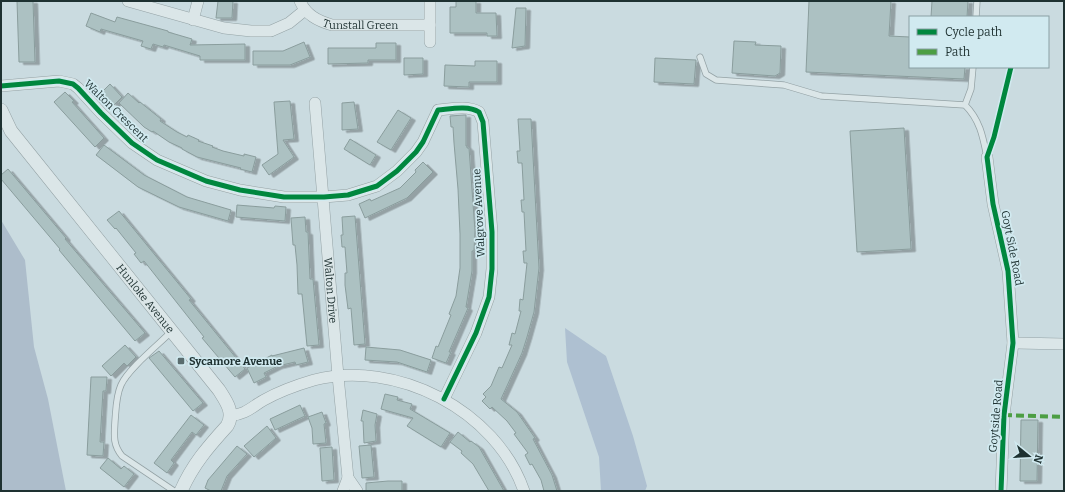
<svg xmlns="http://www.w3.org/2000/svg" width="1065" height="492" font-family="Bitter,serif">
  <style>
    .green { fill: #aec0d1 }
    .cemetery { fill: #adbdcb }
    .building { fill: #acc1c2; stroke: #8a9d9d; filter: url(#shadow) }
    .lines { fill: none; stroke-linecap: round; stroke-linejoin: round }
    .service-casing { stroke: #94a2a5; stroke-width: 7 }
    .minor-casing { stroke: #94a2a5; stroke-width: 12 }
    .tertiary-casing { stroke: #94a2a5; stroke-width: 14 }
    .service { stroke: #dbe6e8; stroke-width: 5.5 }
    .minor { stroke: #dbe6e8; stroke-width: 11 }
    .tertiary { stroke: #dbe6e8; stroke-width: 13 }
    .quiet { stroke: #4c9e43; stroke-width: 4; stroke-dasharray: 8 4; stroke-linecap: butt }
    .cycleway-casing { stroke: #d1eaf0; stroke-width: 8 }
    .cycleway { stroke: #00873e; stroke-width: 5 }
    .poi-dot { fill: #5a6c6e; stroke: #d1eaf0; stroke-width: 1.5 }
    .labels { text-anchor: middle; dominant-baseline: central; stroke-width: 3.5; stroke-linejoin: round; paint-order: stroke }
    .street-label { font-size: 11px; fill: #1e3131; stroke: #d1eaf0 }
    .poi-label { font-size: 11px; font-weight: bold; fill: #1e3131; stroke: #d1eaf0; text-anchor: start }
  </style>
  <defs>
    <filter id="shadow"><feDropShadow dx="4.5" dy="2.5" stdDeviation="0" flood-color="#0004"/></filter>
  </defs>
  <rect width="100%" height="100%" fill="#cadbe0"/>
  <path class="green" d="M565,328L606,356L633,436L647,486L645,491H601L599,457L567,362Z"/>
  <path class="cemetery" d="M1,220L25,260L34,347L48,399L66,491H1Z"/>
  <g class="building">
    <path d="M17,1H33L35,62H19Z"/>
    <path d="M218,1H233L232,18H216Z"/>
    <path d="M456,1H476V13H496L497,36H487V33H450V7H456Z"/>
    <path d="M809,1H891L889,36L910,37V67H965L964,79L806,72Z"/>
    <path d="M932,1H968L967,17H931Z"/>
    <path d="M516,8H526L525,46L512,48Z"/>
    <path d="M91,13L115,22L117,17L168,31V32L192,39L190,45L245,44V60H200V56L164,45L163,47L153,44L151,49L141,46L143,41L101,29L100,32L86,26Z"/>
    <path d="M734,41L756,42L755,45L781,46L780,73L775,76L732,73Z"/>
    <path d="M304,42L310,57L290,65H253V51H283Z"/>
    <path d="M376,43H396V60H368V63L328,64V48H376Z"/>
    <path d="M404,58H423V74L404,75Z"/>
    <path d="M655,58L696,60L694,84L654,82Z"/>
    <path d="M475,61H497V82H469V87L444,86L445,65L475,66Z"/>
    <path d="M110,84L122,97L114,105L102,92Z"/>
    <path d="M65,92L74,101L72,102L104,138L95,147L54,102Z"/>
    <path d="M128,93L139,103L140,102L161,119L160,121L177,132L187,137L188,135L199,140L198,141L213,146L212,147L223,151L244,156V154L256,157L252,172L240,169L241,168L197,157L182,149V148L169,142L153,131L152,132L144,127L119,103Z"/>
    <path d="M290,101L294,139L283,140L294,157L269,175L262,165L278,154L274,102Z"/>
    <path d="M354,102L358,129L342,130V103Z"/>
    <path d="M398,110L411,118L391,150L377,142Z"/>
    <path d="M464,115H466V146H467V148H469L475,231L474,251H472V271L466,307L468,308L449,352H451L446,363L432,358L436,346L438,347L451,315L449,314L456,296L460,268V234L458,189L454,143L453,127H451L450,116Z"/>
    <path d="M518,119H531L539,268L534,312L527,337L522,353L501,399L517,412L535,438L533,439L552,475L557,491H544L541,480L532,464L530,465L525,455L528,453L514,434L516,433L507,421L492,407L490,409L482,401L486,397L483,394L491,386L499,367L502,368L512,345H509L512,333L515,334L521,311H519L520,299L523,300L527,263H524L523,251H526L524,212H522L521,200H524L522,163H518L517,151H520Z"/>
    <path d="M904,128L911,249L857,252L850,131Z"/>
    <path d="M350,139L376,155L370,165L344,149Z"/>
    <path d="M104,145L144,175L187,197L231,210L228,221L179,207L138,187L96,155Z"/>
    <path d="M423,162L433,172L407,198L365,218L359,204L370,199L371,201L400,188L416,172L415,170Z"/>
    <path d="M8,169L66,238L65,239L145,333L135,341L59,250L60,249L1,179V175Z"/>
    <path d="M237,205L274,208L275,206L286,207L285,221L236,217Z"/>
    <path d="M119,211L191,299L189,300L245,369L235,377L202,338L204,337L144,261L141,263L134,254L136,253L116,228L115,229L107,220Z"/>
    <path d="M355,216L365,344L354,345L351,308L348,309L345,285V273H347L345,247H342L341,235H343L342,217Z"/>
    <path d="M305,217L306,232H308L310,279H313L319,345L307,346L302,294H298L297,265L295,245H293L291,218Z"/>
    <path d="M125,345L136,357L127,366L124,363L111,376L102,366Z"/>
    <path d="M366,347L400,350L431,360L427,372L397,362L365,360Z"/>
    <path d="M304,348L308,362L296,365L295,362L278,366L264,373L266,377L254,383L247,368L272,355V356Z"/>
    <path d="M159,351L203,403L193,411L149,358Z"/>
    <path d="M91,377H107L106,391H103L100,442H104L103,456L87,455Z"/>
    <path d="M385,394L398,397L397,400L412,404L410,409L450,433L441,447L407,426L413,418L381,409Z"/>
    <path d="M300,405L305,416L275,430L270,419Z"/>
    <path d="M363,410L377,414L375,425L376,441L364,443L363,421H361Z"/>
    <path d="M322,412L326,423L324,424L326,443L313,444L312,428L308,417Z"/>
    <path d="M191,415L204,425L196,435L192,432L171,460L174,463L167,473L154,463Z"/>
    <path d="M1021,420H1038L1037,481H1020Z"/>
    <path d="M267,426L276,438L254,457L244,446Z"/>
    <path d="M458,432L470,442L471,441L479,447L504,491H489L473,464L461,453L462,451L450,442Z"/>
    <path d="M371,445L374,477L362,478L359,446Z"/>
    <path d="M237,446L247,454L227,476L221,491H211L205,488L208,480Z"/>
    <path d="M332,447L334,480L322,481L320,448Z"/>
    <path d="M108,458L121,469L124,466L134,474L124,487L100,468Z"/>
    <path d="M388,481H402V491H366V483Z"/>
  </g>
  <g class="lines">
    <defs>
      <g id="service">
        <path d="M976,17L977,1"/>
        <path d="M700,57L706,74L716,80L784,85L821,96L965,105C980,120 983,137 987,157"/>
        <path d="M965,105L971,89L973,67"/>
        <path d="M172,331C159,344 128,369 121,385C116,396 116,409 115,421C114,436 113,445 122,456L174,491"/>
      </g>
      <g id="minor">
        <path d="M128,1L224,28L251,31H271L289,23L305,10"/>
        <path id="s1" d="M300,1C306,15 318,21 332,25H430"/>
        <path d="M430,1V42"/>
        <path d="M193,20L198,1"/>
        <path d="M1,86L59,81L73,84L78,88L101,113L132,143L157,160L206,181L240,190L284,197H324L348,195L377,186L397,171L416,152L423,142L438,110C450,109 468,105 479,112L483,122L492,232V269L489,297L476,333L444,399"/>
        <path id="s2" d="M315,103L338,376L348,478L357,491"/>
        <path d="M987,157L993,204L1008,271L1013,343L1004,415L1001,491"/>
        <path d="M1013,343L1064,344"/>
        <path d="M232,415C245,415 253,406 264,400C280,391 297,385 314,380C396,359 496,410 524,491"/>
        <path d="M343,491L348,478"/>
      </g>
      <g id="tertiary">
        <path id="s3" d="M1,110L11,131L219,390C226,401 235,413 227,426C208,447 193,464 181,491"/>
      </g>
    </defs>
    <use href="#service" class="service-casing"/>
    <use href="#minor" class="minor-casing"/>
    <use href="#tertiary" class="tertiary-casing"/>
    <use href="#service" class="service"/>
    <use href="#minor" class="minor"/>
    <use href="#tertiary" class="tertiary"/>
    <path class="quiet" d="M1004,415L1064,417"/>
    <defs>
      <g id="cycleway">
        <path d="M1,86L59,81L73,84L78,88L101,113L132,143L157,160L206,181L240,190L284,197H324L348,195L377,186L397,171L416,152L423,142L438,110C450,109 468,105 479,112L483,122L492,232V269L489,297L476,333L444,399"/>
        <path d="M1001,491L1004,415L1013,343L1008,271L993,204L987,157L994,137L1011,67"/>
      </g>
    </defs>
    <use href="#cycleway" class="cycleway-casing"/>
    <use href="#cycleway" class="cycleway"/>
  </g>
  <rect class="poi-dot" x="177" y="357" width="8" height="8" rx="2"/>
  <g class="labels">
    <g class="street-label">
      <text stroke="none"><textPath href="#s1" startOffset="70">Tunstall Green</textPath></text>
      <text transform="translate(116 111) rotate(44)">Walton Crescent</text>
      <text transform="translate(479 213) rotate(-93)">Walgrove Avenue</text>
      <text transform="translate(1012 248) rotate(79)">Goyt Side Road</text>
      <text stroke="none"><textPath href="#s2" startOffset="188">Walton Drive</textPath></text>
      <text stroke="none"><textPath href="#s3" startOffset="238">Hunloke Avenue</textPath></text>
      <text transform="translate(996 416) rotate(-85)">Goytside Road</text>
    </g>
    <g class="poi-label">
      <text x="189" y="361">Sycamore Avenue</text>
    </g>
  </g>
  <rect width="1065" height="492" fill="none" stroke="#1e3131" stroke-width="4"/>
  <rect x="909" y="16" width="140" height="52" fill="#d1eaf0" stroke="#89a0a4"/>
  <rect x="917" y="29" width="20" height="6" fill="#00873e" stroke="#89a0a4"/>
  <text x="945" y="36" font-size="12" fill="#1e3131">Cycle path</text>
  <rect x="917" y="49" width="20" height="6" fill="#4c9e43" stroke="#89a0a4"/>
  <text x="945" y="56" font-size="12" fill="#1e3131">Path</text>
  <g transform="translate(1029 456) rotate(108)" stroke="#d1eaf0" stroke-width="3" paint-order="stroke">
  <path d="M0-3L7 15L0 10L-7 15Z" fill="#1e3131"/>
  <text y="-6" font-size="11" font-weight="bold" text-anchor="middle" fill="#1e3131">N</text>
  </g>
</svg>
